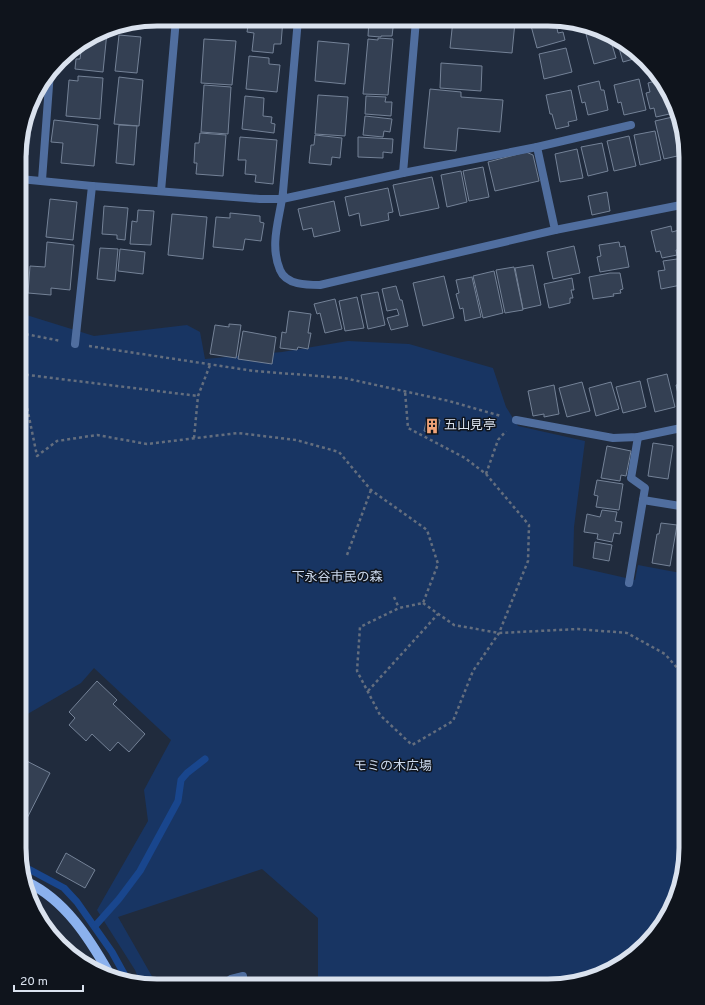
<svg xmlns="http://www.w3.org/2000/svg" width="705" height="1005" font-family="Overpass,'Noto Sans JP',sans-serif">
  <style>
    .green { fill: #183563 }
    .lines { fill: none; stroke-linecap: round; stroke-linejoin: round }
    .stream { stroke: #19468d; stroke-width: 7 }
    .building { fill: #344053; stroke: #748297 }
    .path { stroke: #646e7e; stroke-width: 2.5; stroke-dasharray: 3 3; stroke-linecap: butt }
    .service { stroke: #506e9f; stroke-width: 8 }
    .minor { stroke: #506e9f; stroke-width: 8 }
    .primary { stroke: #8bb1ed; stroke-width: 10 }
    .labels { text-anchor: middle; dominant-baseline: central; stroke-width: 3; stroke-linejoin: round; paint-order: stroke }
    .poi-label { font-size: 13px; fill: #dae2ee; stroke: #0f141c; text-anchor: start }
    .park-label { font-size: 13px; fill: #ccd9ed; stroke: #0f141c }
    .rim { fill: none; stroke: #dae2ee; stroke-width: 5 }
  </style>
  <rect width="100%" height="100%" fill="#202b3d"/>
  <path class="green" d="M20,313L94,336L187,325L200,332L205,359L282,352L348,341L409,344L493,368L506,407L518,426L585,441L574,527L573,566L635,580L638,565L686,574V858L663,925L609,972L549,986L318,985V918L262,869L118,917L157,985H141L135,970L97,910L148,821L144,790L171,740L94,668L81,683L19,719Z"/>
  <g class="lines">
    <g class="stream">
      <path d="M23,866L64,888L77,902L112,952L128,981"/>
      <path d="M95,926L119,899L140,871L178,801L181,780L187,773L205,759"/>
    </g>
  </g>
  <g class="building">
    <path d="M208,19H229L228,26L208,25Z"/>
    <path d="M249,19H283L281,44H274L273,53L252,51L254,33L247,32Z"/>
    <path d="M369,20H394L392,36H381V37L368,36Z"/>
    <path d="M453,20H495L515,22L512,53L450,48Z"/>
    <path d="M536,20H547L548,26L556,24L558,33L563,32L565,40L537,48L530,22Z"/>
    <path d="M145,21L144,24L133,23Z"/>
    <path d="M103,31L107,32L103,72L75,69L76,59H80L82,44Z"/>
    <path d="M594,31L610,38L616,58L594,64L586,34Z"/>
    <path d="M119,35L141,37L137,73L115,71Z"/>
    <path d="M378,38L393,39L388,95L363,94L368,39L378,40Z"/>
    <path d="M204,39L236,41L232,85L201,83Z"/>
    <path d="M318,41L349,44L345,84L315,81Z"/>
    <path d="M617,41L632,47L636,52L637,58L623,62Z"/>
    <path d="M566,48L572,72L544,79L539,54Z"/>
    <path d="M249,56L269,58V64L280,65L277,92L246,89Z"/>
    <path d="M441,63L482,66L481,91L440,88Z"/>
    <path d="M78,76L103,78L100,119L66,116L69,80L78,81Z"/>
    <path d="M119,77L143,80L139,126L114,124Z"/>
    <path d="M639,79L646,110L624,115L621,102L618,103L614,85Z"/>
    <path d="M659,80L672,96L674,113L656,117L654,108L650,109L646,93L650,92L648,83Z"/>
    <path d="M599,81L601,90H604L608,110L588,115L585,102L582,103L578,86Z"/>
    <path d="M204,85L231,87L228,134L201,132Z"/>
    <path d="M430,89L461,92V97L503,100L500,132L458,128L456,151L424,148Z"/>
    <path d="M571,90L577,120L568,122L569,126L556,129L552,114H550L546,95Z"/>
    <path d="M318,95L348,97L345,136L315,134Z"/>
    <path d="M245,96L264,98L263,116L272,117L271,123L275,124L274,133L242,129Z"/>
    <path d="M366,96L386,97L385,102H392L391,116L365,114Z"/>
    <path d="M365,116L392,119L390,132L384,131L383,137L363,135Z"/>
    <path d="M677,116L686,154L664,159L655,121Z"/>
    <path d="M27,119H32L28,155H25L24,165H20V138Z"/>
    <path d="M54,120L98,125L94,166L61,163L63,143L51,142Z"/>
    <path d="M119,125L137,126L134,165L116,163Z"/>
    <path d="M655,131L661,160L640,165L634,135Z"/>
    <path d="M200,133L226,135L223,176L196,174L197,163H194L195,143H199Z"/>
    <path d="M315,135L342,138L340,158L332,157L331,165L309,163L311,145H314Z"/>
    <path d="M629,136L636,166L614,171L607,141Z"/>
    <path d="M240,137L277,140L273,184L255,182L256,175L245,174L246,160H238Z"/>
    <path d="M358,137L393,139L392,153L383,152V158L358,157Z"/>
    <path d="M602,143L608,171L588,176L581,147Z"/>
    <path d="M577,149L583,178L560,182L555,154Z"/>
    <path d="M526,152L533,155L539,181L495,191L488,162Z"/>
    <path d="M483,167L489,197L469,201L463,171Z"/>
    <path d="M461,171L467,202L447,207L441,175Z"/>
    <path d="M432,177L439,208L400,216L393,185Z"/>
    <path d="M388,188L393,212L388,213L389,220L361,226L359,213L349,216L345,197Z"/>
    <path d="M607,192L610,211L592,215L588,196Z"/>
    <path d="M20,198H23L20,224Z"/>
    <path d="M50,199L77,202L73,240L46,237Z"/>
    <path d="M334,201L340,231L314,237L312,228L303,230L298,209Z"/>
    <path d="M104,206L128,208L125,240L117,239V235L102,234Z"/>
    <path d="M138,210L154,211L151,245L130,244L132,221L137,222Z"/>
    <path d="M230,213L260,216V222L264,223L261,241L245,239L243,250L213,247L216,217L230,218Z"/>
    <path d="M172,214L207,217L203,259L168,255Z"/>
    <path d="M671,226L672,232L679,230L683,249L676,250L677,255L662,258L660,251L656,252L651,231Z"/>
    <path d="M47,242L74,245L70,290L51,288V295L28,293L30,266L45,267Z"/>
    <path d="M619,242L620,247L625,246L629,267L600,272L597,257L601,256L599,245Z"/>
    <path d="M20,245H24L20,279Z"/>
    <path d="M574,246L580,273L553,279L547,252Z"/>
    <path d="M100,248L118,249L115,281L97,279Z"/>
    <path d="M120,249L145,252L143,274L118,271Z"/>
    <path d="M684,258L686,271V284L661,289L658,271L665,270L663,261Z"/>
    <path d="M533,265L541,305L523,309L515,268Z"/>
    <path d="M514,267L523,310L505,313L496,270Z"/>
    <path d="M494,271L503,313L483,318L473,276Z"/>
    <path d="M610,273H620L623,289L620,290L621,293L613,294L614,296L593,299L589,277Z"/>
    <path d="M444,276L454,318L423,326L413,283Z"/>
    <path d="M472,277L481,317L465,321L463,308L460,309L456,294L459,293L456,280Z"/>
    <path d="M572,278L574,290H571L573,298H570V303L549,308L544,284Z"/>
    <path d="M396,286L400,300H402L408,326L391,330L387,318L399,315L397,309L387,311L382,289Z"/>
    <path d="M378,292L385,325L368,329L361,295Z"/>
    <path d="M357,297L364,328L345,331L339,301Z"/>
    <path d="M335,299L342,329L325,333L320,313L317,314L314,304Z"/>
    <path d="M289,311L311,314L308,333H311L308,349L298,347L297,350L280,348L282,332L286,333Z"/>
    <path d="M229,324L241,325L236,358L210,354L215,325L229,327Z"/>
    <path d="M243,331L276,337L272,364L238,359Z"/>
    <path d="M667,374L675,407L655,412L647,379Z"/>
    <path d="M640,381L646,407L623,413L616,387Z"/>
    <path d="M686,381V405L685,402L680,403L676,385L684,384L683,382Z"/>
    <path d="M582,382L590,411L567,417L559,388Z"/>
    <path d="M611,382L619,409L596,416L589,388Z"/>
    <path d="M554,385L559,414L544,417V414L533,416L528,391Z"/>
    <path d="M427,418L440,420L437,434L424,431Z"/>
    <path d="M682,438H686V454L679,453Z"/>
    <path d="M653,443L673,446L668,479L648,476Z"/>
    <path d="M607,446L631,451L626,476L621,475L620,481L601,478Z"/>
    <path d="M686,470V494H682Z"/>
    <path d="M597,480L623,484L619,510L596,507L598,496L594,495Z"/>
    <path d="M602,510L617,512L615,521L622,522L620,534L614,533L612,542L597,539L598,534L584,532L587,514L600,517Z"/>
    <path d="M661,523L677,525L670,566L652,563L657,534H659Z"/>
    <path d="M685,534H686V553L682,552Z"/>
    <path d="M595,542L612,545L609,561L593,558Z"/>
    <path d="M97,681L117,700L113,704L145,734L129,752L118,742L110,751L92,734L86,741L69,725L75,718L69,712Z"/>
    <path d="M19,757L50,773L19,834Z"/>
    <path d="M66,853L95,870L85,888L56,872Z"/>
  </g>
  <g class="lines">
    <g class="path">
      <path d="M20,333L61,341"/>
      <path d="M89,346L254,371L344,378L449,401L501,416"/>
      <path d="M20,373L37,456L57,441L97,435L147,444L238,433L296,440L339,452L371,490L427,530L438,564L423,603L399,608L360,627L357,671L380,715L412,745L453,721L473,671L499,633L528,561L529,525L486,474L465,458L408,428L405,391"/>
      <path d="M20,374L198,396"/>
      <path d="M194,438L198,396L210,365"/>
      <path d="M486,474L498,440L506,431"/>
      <path d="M347,555L371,490"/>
      <path d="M394,597L399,608"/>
      <path d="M423,603L454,625L499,633L578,629L627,633L665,654L686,678"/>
      <path d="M368,691L438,614"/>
      <path d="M686,828L683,787L686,773"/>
    </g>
    <g class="service">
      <path d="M537,147L631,125"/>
      <path d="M555,230L686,204"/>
      <path d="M223,985L231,979L243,976"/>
    </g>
    <g class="minor">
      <path d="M403,173L416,20"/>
      <path d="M20,179L92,186L260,199H282L403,173L537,147L555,230L320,285C307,285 286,285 280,270C269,244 280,218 283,192C288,135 293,77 298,19"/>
      <path d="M42,180L50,72"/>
      <path d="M161,191L176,19"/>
      <path d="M75,344L92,186"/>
      <path d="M516,420L613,438L638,437L686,427"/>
      <path d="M643,500L686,507"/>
      <path d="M629,583L645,488L631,478L638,437"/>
    </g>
    <path class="primary" d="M27,882C65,900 89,938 109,973"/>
  </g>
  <defs>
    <symbol id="building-bare" viewBox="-9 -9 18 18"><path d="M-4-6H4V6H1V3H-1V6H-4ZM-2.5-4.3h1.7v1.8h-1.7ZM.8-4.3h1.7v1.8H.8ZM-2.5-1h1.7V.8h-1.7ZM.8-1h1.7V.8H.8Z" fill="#f0a378" stroke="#0f141c" stroke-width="2.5" paint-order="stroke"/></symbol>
  </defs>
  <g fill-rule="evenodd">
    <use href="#building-bare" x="421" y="415" width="22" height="22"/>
  </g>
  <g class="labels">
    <g class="poi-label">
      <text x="444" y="426">五山見亭</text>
    </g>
    <g class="park-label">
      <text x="337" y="578">下永谷市民の森</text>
      <text x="393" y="767">モミの木広場</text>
    </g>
  </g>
  <path d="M0 0H705V1005H0ZM157 26H548A131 131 0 0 1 679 157V848A131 131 0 0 1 548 979H157A131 131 0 0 1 26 848V157A131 131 0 0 1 157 26Z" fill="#0f141c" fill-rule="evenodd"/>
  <path class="rim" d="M157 26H548A131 131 0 0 1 679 157V848A131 131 0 0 1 548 979H157A131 131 0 0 1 26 848V157A131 131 0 0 1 157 26Z"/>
  <path d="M14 985v6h69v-6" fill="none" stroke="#dae2ee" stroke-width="2"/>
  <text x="20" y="985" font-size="12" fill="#dae2ee" stroke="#0f141c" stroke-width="3" paint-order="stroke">20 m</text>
</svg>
